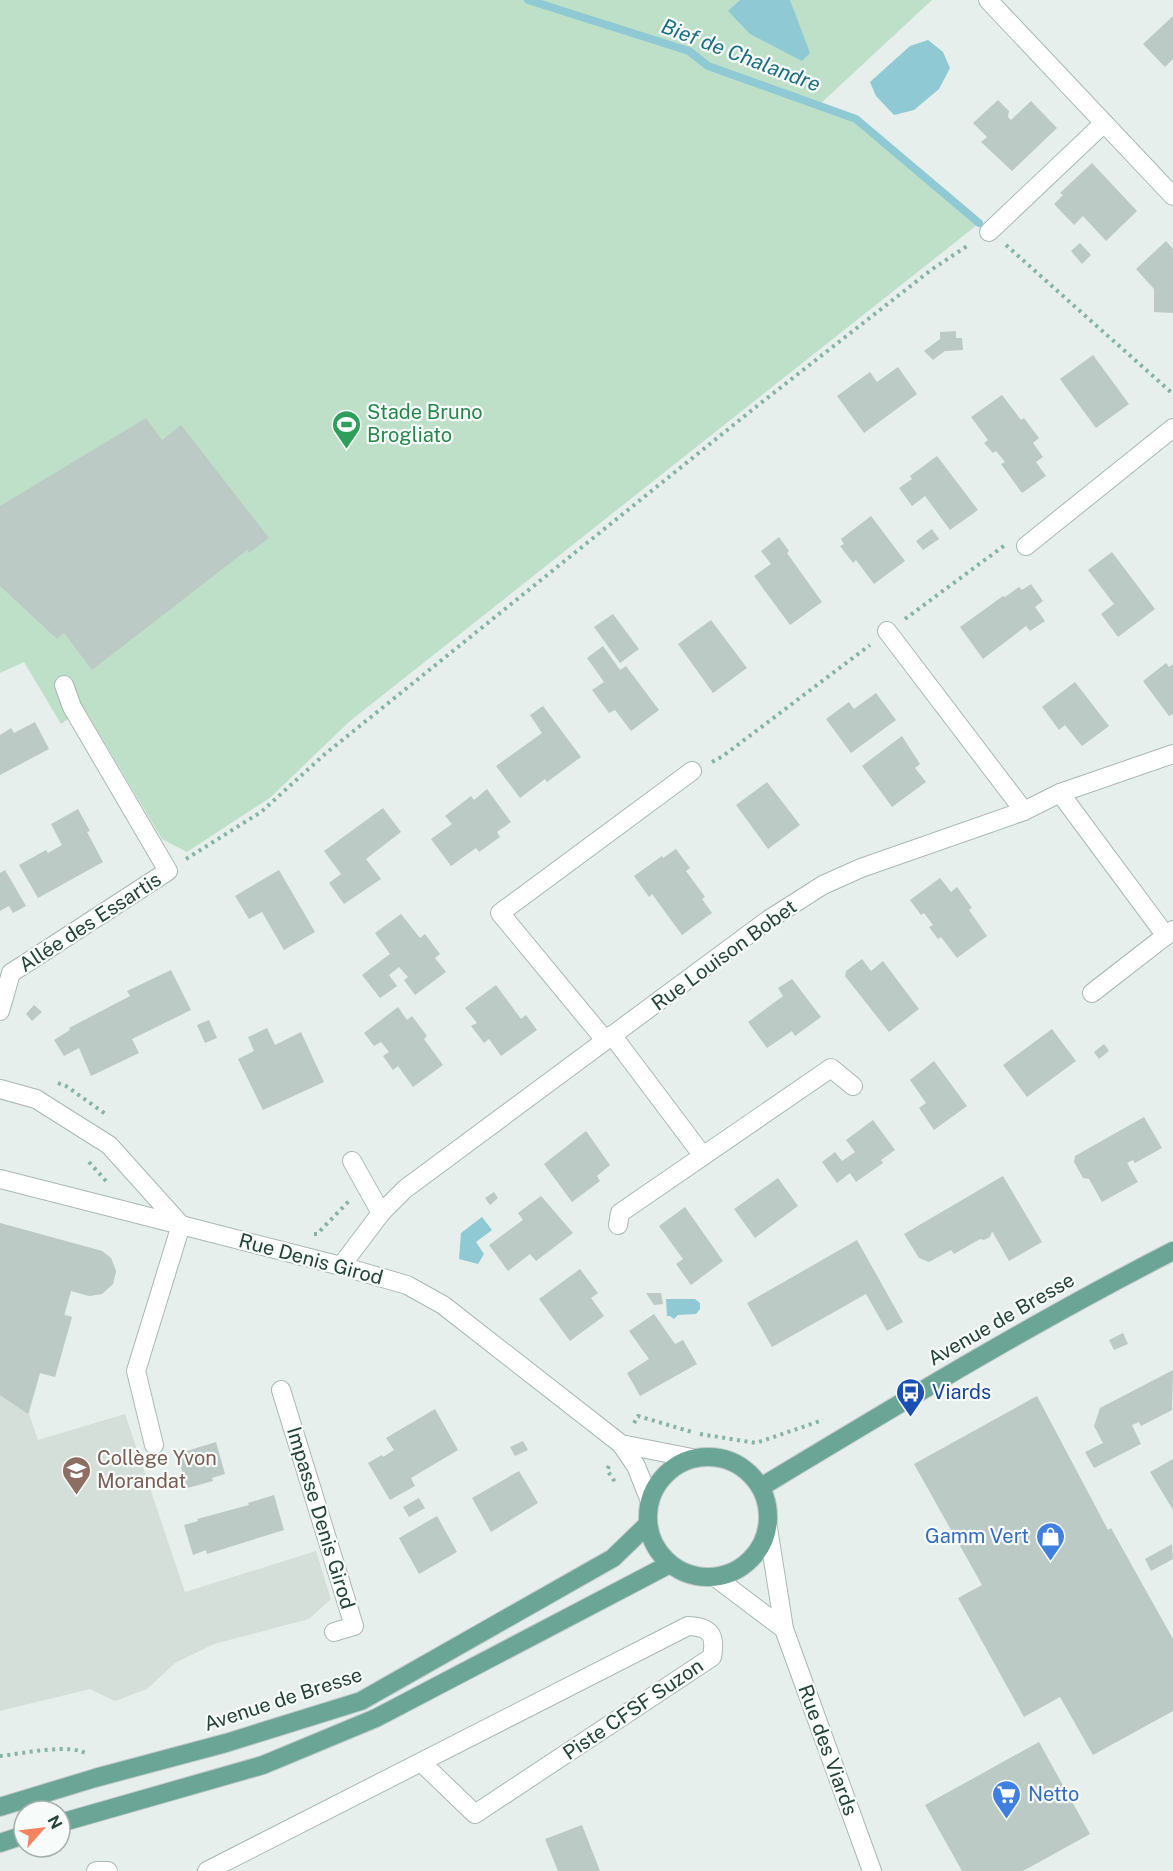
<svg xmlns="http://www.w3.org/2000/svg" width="1173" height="1871" font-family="'Public Sans',sans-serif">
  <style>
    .built { fill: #d4dfda }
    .green { fill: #bfe0c8 }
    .water { fill: #8ec9d4 }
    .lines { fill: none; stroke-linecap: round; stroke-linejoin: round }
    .stream { stroke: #8ec9d4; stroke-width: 8 }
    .building { fill: #bbcac4 }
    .minor-casing { stroke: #a8b8b2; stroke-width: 20 }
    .major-casing { stroke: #c2cac8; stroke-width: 20 }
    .path { stroke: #86b3a5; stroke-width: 4; stroke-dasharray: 3 4.5; stroke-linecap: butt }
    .minor { stroke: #fff; stroke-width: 18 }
    .major { stroke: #6aa596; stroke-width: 18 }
    .labels { text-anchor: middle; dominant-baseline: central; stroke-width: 4.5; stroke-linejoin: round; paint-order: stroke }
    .leisure-label { font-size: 20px; fill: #27864d; stroke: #f7fbf9; text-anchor: start }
    .street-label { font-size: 20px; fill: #24423a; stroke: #f7fbf9 }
    .transit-label { font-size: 20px; fill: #164399; stroke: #f7fbf9; text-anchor: start }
    .education-label { font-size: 20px; fill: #785e54; stroke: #f7fbf9; text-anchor: start }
    .shop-label { font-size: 20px; fill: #366cbe; stroke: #f7fbf9; text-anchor: end }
    .water-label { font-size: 21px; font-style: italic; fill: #1c6f80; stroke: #f7fbf9 }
  </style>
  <rect width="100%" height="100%" fill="#e6efeb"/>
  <path class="built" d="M0,1223L102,1251L111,1258L116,1271L113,1284L102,1294L89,1296L71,1291L65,1314L72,1317L55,1377L40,1373L29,1414L38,1440L125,1414L185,1592L316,1551L331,1599L309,1619L214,1644L175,1663L147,1689L115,1701L90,1689L0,1711Z"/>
  <path class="green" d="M0,0H932L818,106L853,114L977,225L350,721L271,797L187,852L162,839L84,708L61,724L24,662L0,673Z"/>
  <g class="water">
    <path d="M740,0H790L810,53L802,61L750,34L728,11Z"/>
    <path d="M928,40L943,52L950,68L939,89L914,110L894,115L876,96L870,82L910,46Z"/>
    <path d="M482,1217L492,1230L476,1242L484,1254L478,1264L459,1259L461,1233Z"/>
    <path d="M666,1299H695L700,1303V1309L696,1314L678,1315L674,1319L670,1316H667Z"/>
  </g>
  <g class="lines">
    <path class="stream" d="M528,0L689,51L708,66L856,119L979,223"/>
  </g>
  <g class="building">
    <path d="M1173,16V59L1165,67L1143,44Z"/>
    <path d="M998,100L1009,111L1008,117L1011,120L1031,101L1057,128L1012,171L981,142L987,137L973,123Z"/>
    <path d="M1092,163L1137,211L1106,241L1083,216L1074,225L1054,204L1063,195L1060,193Z"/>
    <path d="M1166,241L1173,249V313L1154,312V289L1136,269Z"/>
    <path d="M1080,243L1091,255L1082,264L1071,251Z"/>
    <path d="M956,331V338H962L963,350L945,351L933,360L924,351L940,339V332Z"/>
    <path d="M1093,355L1129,404L1096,428L1060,379Z"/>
    <path d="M898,367L917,394L864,433L837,396L870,372L877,382Z"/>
    <path d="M1002,395L1021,420L1024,418L1039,438L1033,443L1043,457L1036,462L1046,476L1022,493L1001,464L1005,462L996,451L993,453L984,443L988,440L971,417Z"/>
    <path d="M146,418L162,440L181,425L269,538L249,553L247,550L92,670L64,633L57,639L0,586V506Z"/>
    <path d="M937,456L978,510L950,530L925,496L912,506L899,488L912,479L910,476Z"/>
    <path d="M871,516L905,561L874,584L856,560L853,563L840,546L844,544L841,539Z"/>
    <path d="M932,529L939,539L923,550L916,541Z"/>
    <path d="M779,537L789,551L787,553L822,602L790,625L754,576L771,564L761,551Z"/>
    <path d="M1112,552L1155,609L1118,637L1101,614L1114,604L1088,570Z"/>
    <path d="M1031,584L1043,601L1035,607L1045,621L1030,631L1026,626L983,659L960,627L1003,596L1005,597L1019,587L1022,590Z"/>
    <path d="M613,614L639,649L620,663L594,627Z"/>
    <path d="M711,620L747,668L713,693L678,644Z"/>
    <path d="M603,646L620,670L626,666L659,710L631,731L615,710L609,713L592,690L604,682L587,658Z"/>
    <path d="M1166,663L1169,667L1173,664V714L1169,716L1143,681Z"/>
    <path d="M1075,682L1109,726L1082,746L1065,725L1059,730L1042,707Z"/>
    <path d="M876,693L896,720L851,753L826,719L849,702L854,709Z"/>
    <path d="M543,706L581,757L547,782L545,779L520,798L496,766L542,733L530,715Z"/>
    <path d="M35,722L49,749L0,775V735L11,728L14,733Z"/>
    <path d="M902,736L920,764L915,768L926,782L892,807L862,766Z"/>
    <path d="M767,782L800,825L768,849L736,805Z"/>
    <path d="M487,789L511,822L497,832L500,837L479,852L476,848L451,866L431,839L452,824L445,816L471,796L474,800Z"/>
    <path d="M383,808L401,832L366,859L381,879L344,904L329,883L341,874L324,851Z"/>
    <path d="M78,809L90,831L87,832L103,862L38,898L19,865L46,850L48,853L62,845L51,824Z"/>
    <path d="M676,849L690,868L686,871L705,897L702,899L712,913L682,935L652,894L649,897L634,876L662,856L663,858Z"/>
    <path d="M5,870L26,906L13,913L9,906L0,911V873Z"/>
    <path d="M279,870L315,932L284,950L262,912L249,919L235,896Z"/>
    <path d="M940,878L951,892L957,887L972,908L969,910L987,936L957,958L941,937L938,939L929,927L933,925L924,913L921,915L910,900Z"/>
    <path d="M401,914L420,938L425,934L440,954L435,958L446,972L415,995L404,980L408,977L399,967L389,975L397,986L380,998L362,975L390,954L375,933Z"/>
    <path d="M862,959L871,971L883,961L919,1009L889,1032L845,976L846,971Z"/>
    <path d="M171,970L191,1010L132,1039L139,1053L91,1076L79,1048L64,1056L54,1040L70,1030L69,1028L130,996L127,991Z"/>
    <path d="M792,979L821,1017L795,1036L792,1031L767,1048L748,1022L783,996L778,988Z"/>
    <path d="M496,985L521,1019L526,1015L537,1030L501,1056L489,1039L484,1043L471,1026L477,1023L465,1008Z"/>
    <path d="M34,1005L42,1012L32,1021L26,1014Z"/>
    <path d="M398,1007L407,1020L412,1016L427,1036L424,1039L443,1065L413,1087L398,1066L393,1070L383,1056L389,1052L381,1042L374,1046L364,1033Z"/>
    <path d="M209,1020L217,1038L205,1043L197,1025Z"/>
    <path d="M267,1028L275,1045L301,1032L324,1082L263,1110L238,1059L254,1051L248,1037Z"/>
    <path d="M1052,1029L1076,1061L1027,1097L1003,1065Z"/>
    <path d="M1104,1044L1109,1051L1099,1059L1094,1052Z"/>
    <path d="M934,1061L967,1106L934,1130L919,1108L926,1103L910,1080Z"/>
    <path d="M1144,1117L1162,1148L1135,1163L1133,1160L1127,1163L1138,1182L1102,1202L1089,1179L1083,1178L1074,1162L1075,1156Z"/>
    <path d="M873,1120L895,1150L881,1160L883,1163L856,1182L850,1173L837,1183L822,1162L835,1152L842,1161L855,1152L846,1140Z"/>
    <path d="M586,1131L610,1165L597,1176L600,1181L572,1202L544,1164Z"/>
    <path d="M1003,1176L1042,1242L1009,1261L992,1231L990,1237L984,1240L980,1239L954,1254L951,1250L929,1262L919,1258L904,1234Z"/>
    <path d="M778,1178L798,1206L755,1238L734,1209Z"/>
    <path d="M494,1192L498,1198L490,1205L485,1198Z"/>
    <path d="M541,1196L573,1233L536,1261L530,1254L508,1271L489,1245L523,1220L518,1213Z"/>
    <path d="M685,1207L723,1261L691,1285L676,1264L683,1259L659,1226Z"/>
    <path d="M0,1223L102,1251L111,1258L116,1271L113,1284L102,1294L89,1296L71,1291L64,1315L72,1317L55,1377L40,1373L28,1414L0,1395Z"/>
    <path d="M857,1240L903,1322L887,1331L866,1294L772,1347L747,1303Z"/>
    <path d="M580,1269L598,1293L591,1298L604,1316L570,1341L539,1299Z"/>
    <path d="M646,1293H661L663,1304L654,1305Z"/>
    <path d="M654,1314L675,1344L683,1340L697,1364L640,1396L627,1373L649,1359L629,1331Z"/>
    <path d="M1123,1333L1128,1344L1114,1350L1109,1340Z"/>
    <path d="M1173,1370L1172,1410L1141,1426L1139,1422L1132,1425L1141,1444L1094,1468L1085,1452L1103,1443L1094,1426L1100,1408Z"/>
    <path d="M1037,1396L1108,1530L1111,1528L1173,1639V1711L1093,1755L1060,1697L1024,1717L958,1598L982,1585L914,1464Z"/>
    <path d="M435,1409L458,1450L411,1478L415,1486L390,1500L368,1463L382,1455L383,1457L394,1450L386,1438Z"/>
    <path d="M523,1441L528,1450L515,1456L510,1447Z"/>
    <path d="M216,1442L225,1474L212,1478L213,1481L187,1488L177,1454Z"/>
    <path d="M1173,1459V1510L1150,1472Z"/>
    <path d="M519,1471L538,1503L491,1532L472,1498Z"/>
    <path d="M274,1495L284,1530L207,1554L206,1550L193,1555L184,1525L198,1521L197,1519L249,1505L248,1503Z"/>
    <path d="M419,1498L425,1508L409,1517L403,1507Z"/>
    <path d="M437,1516L457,1552L419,1574L399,1538Z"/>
    <path d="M1172,1544L1173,1559L1151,1571L1145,1559Z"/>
    <path d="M1039,1742L1090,1834L1023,1871H962L925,1805Z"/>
    <path d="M582,1825L600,1871H558L545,1839Z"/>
  </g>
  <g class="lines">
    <defs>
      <g id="minor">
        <path d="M988,0L1173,196"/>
        <path d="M989,232L1104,123"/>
        <path d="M1026,546L1173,428"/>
        <path d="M887,631L1024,811"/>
        <path d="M1060,793L1166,936"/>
        <path d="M1092,993L1173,930"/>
        <path d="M0,1011L11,973L168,871L72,707L64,685"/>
        <path d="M612,1035L703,1156"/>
        <path d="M605,1040L500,913L692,771"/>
        <path d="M0,1089L36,1099L109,1145L181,1225L341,1266L407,1285L443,1305L621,1444L636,1466L650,1501"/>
        <path d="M352,1161L381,1213"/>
        <path d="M0,1179L181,1225L136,1371L154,1445"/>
        <path d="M618,1225L620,1213L831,1068L853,1086"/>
        <path d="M341,1266L381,1213L405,1189L768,920L823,885L861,868L1024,811L1060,793L1173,754"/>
        <path d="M281,1390L354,1626L334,1632"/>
        <path d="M621,1444L692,1458"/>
        <path d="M768,1528L784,1629L872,1871"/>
        <path d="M715,1577L784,1629"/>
        <path d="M96,1871H108"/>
        <path d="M207,1871L688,1626C711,1627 716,1635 712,1657L475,1814L422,1763"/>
      </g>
      <g id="major">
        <circle cx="708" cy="1517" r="60"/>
        <path d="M761,1487C897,1405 1032,1323 1173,1251"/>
        <path d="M0,1807L95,1778L226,1743L361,1701L613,1558L648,1524"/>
        <path d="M60,1823L263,1765L376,1718L670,1564"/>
        <path d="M0,1843L24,1835"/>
      </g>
    </defs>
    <use href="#minor" class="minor-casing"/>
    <use href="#major" class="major-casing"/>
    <g class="path">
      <path d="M1006,245L1173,394"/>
      <path d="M905,619L1005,545"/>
      <path d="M712,762L723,756L870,645"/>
      <path d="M186,859L261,812L325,754L757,406L931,270L970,244"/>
      <path d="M58,1083L66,1086L107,1115"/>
      <path d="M89,1162L106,1181"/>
      <path d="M314,1234H317L349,1201"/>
      <path d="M634,1423L638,1416L692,1432"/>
      <path d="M700,1434L756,1443L823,1420"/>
      <path d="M609,1466L607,1470L617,1485"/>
      <path d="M0,1756C21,1754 73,1742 88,1755"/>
      <path d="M41,1851L53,1847"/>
    </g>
    <use href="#minor" class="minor"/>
    <use href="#major" class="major"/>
  </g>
  <defs>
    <symbol id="stadium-pin" viewBox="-11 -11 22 30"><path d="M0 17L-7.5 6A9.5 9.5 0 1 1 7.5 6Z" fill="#2e9e5b" stroke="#f7fbf9"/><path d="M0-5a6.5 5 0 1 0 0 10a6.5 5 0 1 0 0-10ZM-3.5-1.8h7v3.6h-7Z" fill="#fff"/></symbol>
    <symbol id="bus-pin" viewBox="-11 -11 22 30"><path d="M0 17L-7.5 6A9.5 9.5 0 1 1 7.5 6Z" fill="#1a4fb4" stroke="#f7fbf9"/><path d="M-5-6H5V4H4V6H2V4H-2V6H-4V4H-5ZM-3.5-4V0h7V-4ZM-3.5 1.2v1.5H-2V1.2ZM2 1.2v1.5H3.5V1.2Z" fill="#fff"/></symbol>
    <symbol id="school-pin" viewBox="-11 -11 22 30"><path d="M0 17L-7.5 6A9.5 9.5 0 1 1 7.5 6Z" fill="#8d6e63" stroke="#f7fbf9"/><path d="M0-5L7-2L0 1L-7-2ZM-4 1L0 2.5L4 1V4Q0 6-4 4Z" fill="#fff"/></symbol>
    <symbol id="shop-pin" viewBox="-11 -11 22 30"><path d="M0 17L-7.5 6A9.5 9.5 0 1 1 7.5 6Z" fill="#3f7fe0" stroke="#f7fbf9"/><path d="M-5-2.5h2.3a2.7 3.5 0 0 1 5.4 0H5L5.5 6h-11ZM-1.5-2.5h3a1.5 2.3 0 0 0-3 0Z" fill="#fff"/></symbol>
    <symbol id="supermarket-pin" viewBox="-11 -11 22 30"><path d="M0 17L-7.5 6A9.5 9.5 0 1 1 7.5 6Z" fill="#3f7fe0" stroke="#f7fbf9"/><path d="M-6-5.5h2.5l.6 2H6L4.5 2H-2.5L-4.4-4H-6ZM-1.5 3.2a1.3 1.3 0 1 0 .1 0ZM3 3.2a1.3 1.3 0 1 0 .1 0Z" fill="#fff"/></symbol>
  </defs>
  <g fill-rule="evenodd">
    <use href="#stadium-pin" x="330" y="408" width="33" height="45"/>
    <use href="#bus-pin" x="894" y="1376" width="33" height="45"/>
    <use href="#school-pin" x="60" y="1454" width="33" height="45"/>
    <use href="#shop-pin" x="1034" y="1520" width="33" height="45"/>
    <use href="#supermarket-pin" x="990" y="1778" width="33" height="45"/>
  </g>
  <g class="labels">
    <g class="leisure-label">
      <text x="367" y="412">Stade Bruno<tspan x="367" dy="23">Brogliato</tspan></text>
    </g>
    <g class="street-label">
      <text transform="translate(90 922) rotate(-33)">Allée des Essartis</text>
      <text transform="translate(724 955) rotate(-36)">Rue Louison Bobet</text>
      <text transform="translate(311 1259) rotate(15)">Rue Denis Girod</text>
      <text transform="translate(1001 1319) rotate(-30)">Avenue de Bresse</text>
      <text transform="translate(321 1518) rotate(73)">Impasse Denis Girod</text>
      <text transform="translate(283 1699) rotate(-18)">Avenue de Bresse</text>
      <text transform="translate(633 1709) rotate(-34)">Piste CFSF Suzon</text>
      <text transform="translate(828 1750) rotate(70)">Rue des Viards</text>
    </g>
    <g class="transit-label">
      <text x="932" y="1392">Viards</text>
    </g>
    <g class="education-label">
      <text x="97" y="1458">Collège Yvon<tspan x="97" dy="23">Morandat</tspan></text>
    </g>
    <g class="shop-label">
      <text x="1029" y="1536">Gamm Vert</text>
      <text x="1028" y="1794" text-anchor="start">Netto</text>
    </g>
    <g class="water-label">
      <text transform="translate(741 55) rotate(21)">Bief de Chalandre</text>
    </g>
  </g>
  <g transform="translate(42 1829) rotate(62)"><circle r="28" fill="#f7fbf9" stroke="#a3b1ad" stroke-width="1.5"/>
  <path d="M0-4.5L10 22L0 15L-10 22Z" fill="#f4845f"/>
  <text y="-9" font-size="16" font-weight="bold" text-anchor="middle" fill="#24423a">N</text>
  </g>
</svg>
